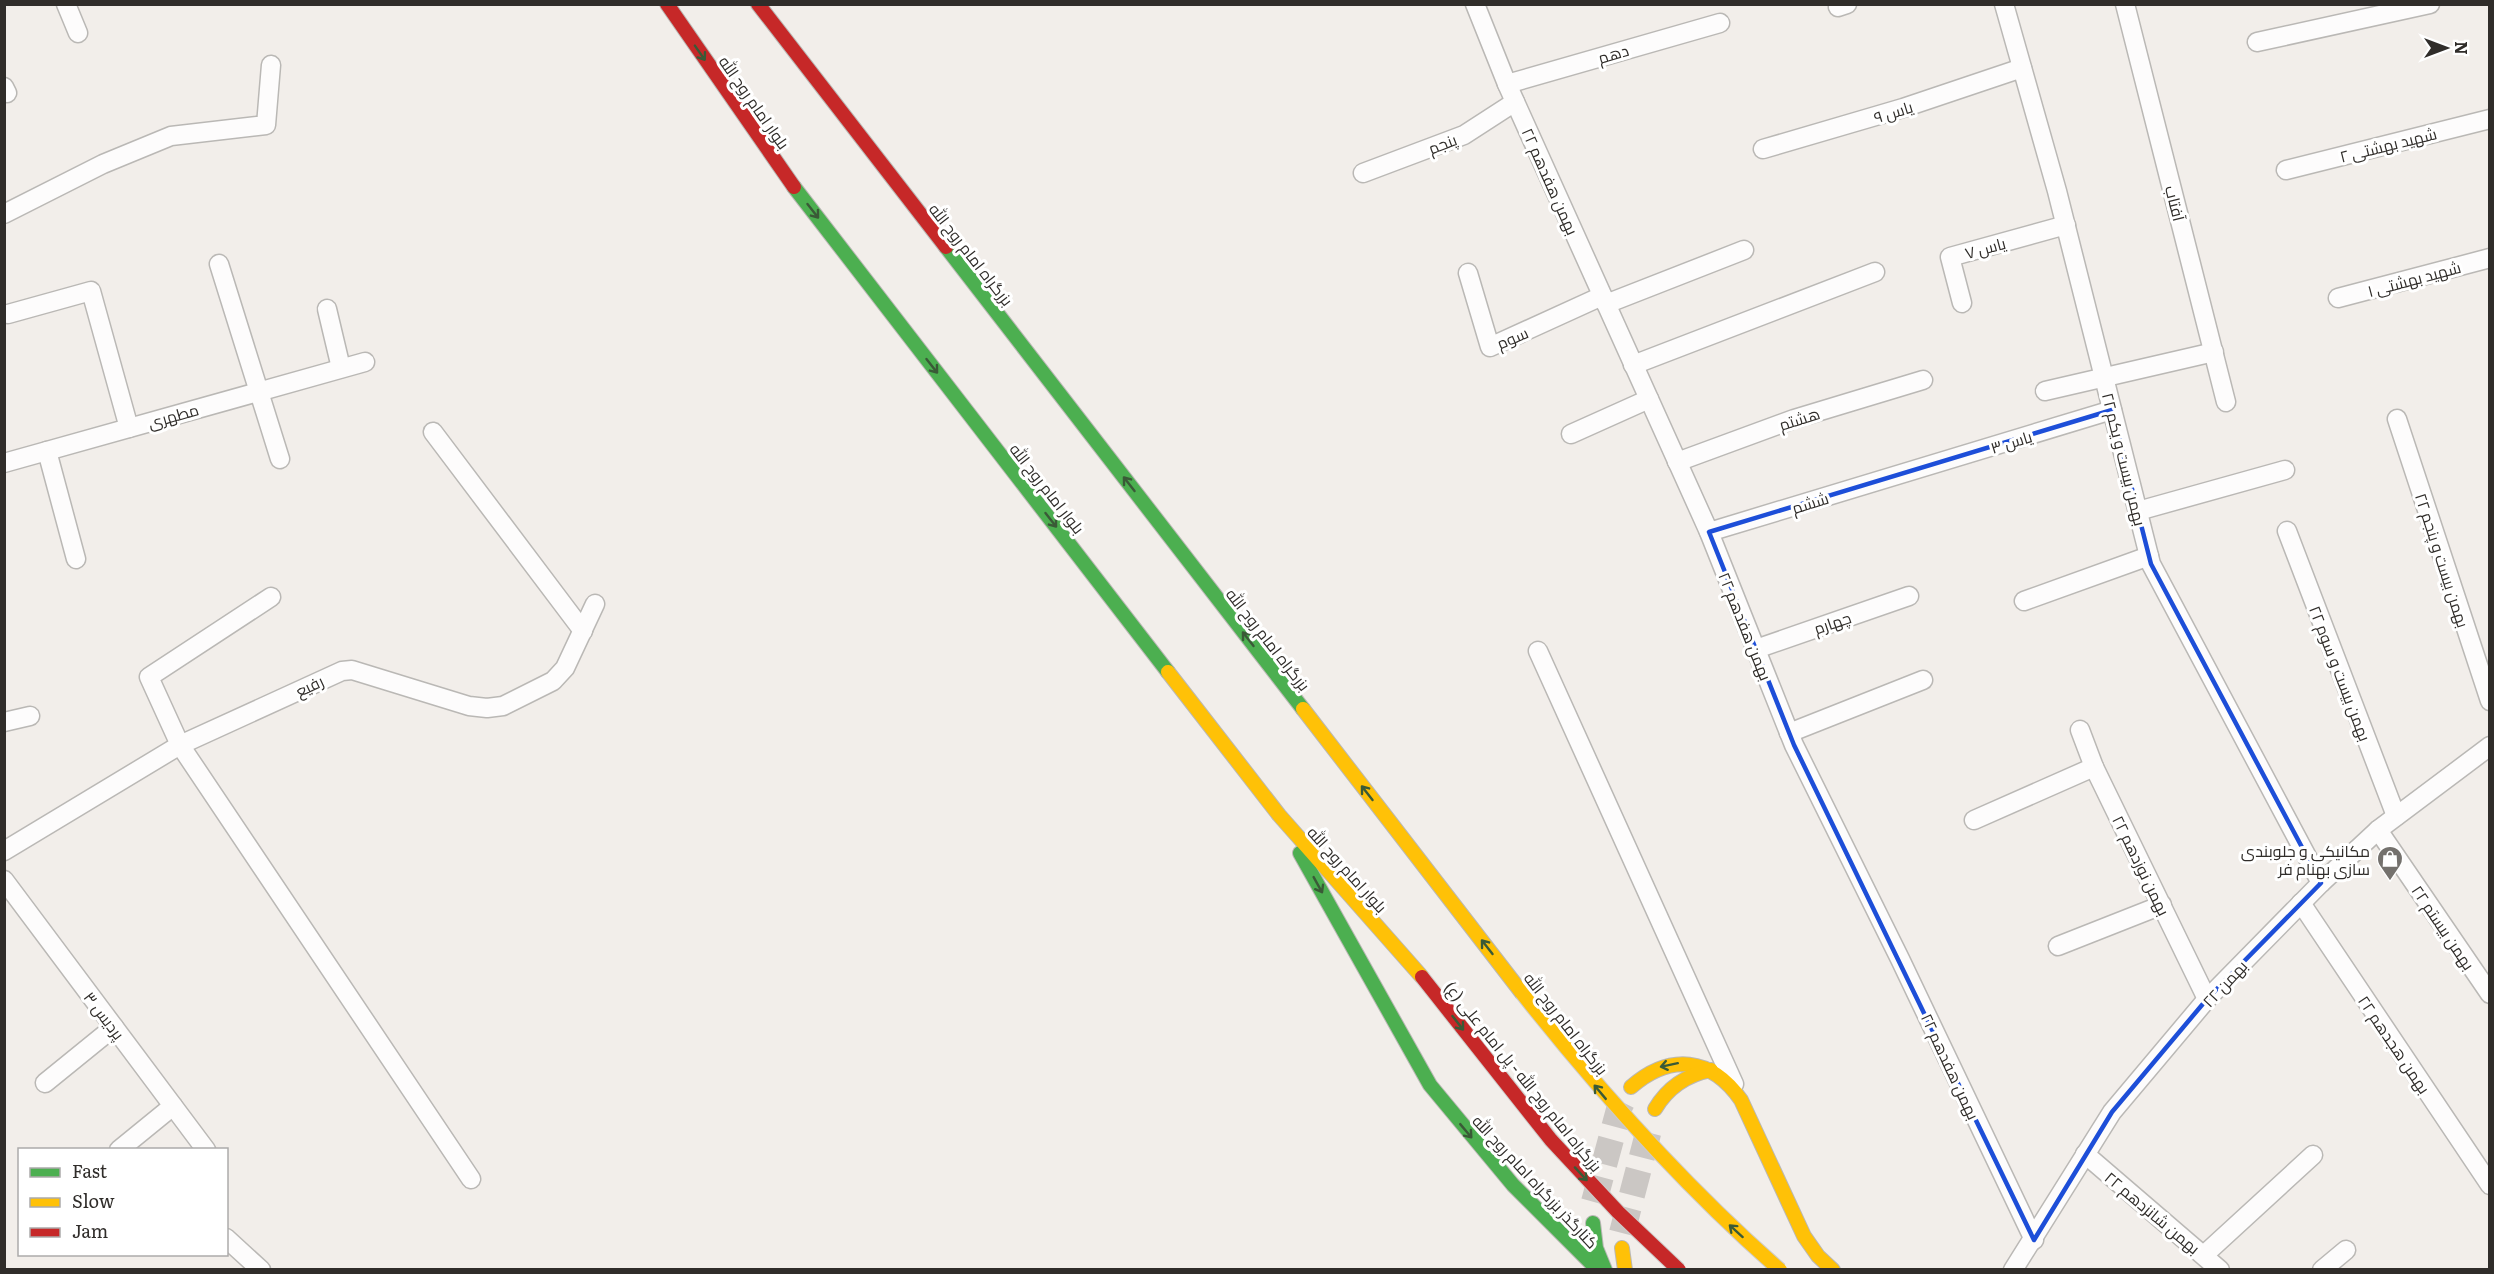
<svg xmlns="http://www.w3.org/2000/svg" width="2494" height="1274" font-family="Literata,Cairo,serif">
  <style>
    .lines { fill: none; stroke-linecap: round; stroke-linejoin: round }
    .secondary-tunnel { stroke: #cbc7c4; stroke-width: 26; stroke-dasharray: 26 13; stroke-linecap: butt }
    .street-casing { stroke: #bab8b5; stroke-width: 21 }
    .fast-casing { stroke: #bab8b5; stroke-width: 16 }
    .slow-casing { stroke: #bab8b5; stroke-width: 16 }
    .jam-casing { stroke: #bab8b5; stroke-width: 16 }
    .street { stroke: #fdfcfc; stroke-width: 18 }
    .fast { stroke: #4caf50; stroke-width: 14 }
    .slow { stroke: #ffc107; stroke-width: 14 }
    .jam { stroke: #c62828; stroke-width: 14 }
    .slow-bridge-casing { stroke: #cdcbc9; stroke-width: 16; stroke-linecap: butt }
    .jam-bridge-casing { stroke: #cdcbc9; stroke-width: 16; stroke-linecap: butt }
    .slow-bridge { stroke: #ffc107; stroke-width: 14 }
    .jam-bridge { stroke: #c62828; stroke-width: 14 }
    .oneway { stroke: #3a5a37 }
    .marked { fill: none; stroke: #1d4ed8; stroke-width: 4.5; stroke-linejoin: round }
    .labels { text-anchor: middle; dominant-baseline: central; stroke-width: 6; stroke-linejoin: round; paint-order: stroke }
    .street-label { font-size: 16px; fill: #302d2a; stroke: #fff }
    .poi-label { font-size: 16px; fill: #302d2a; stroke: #fff; text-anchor: end }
  </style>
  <rect width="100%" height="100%" fill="#f2eeea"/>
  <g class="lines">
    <g class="secondary-tunnel">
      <path d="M1594,1202L1620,1106L1625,1096"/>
      <path d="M1622,1233L1650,1126"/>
    </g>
    <defs>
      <g id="street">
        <path d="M66,4L78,33"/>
        <path d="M1475,4L1507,84L1709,532L1794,745L1900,959L2034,1240"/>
        <path d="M2004,4L2057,191L2151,564L2321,883"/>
        <path d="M2125,4L2226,402"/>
        <path d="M1838,7L1847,4"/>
        <path d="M2257,42L2430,4"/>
        <path d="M1507,84L1720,23"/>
        <path d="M4,87L7,93"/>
        <path d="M1763,149L1903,108L2022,68"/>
        <path d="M2286,170L2490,119"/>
        <path d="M1363,173L1464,135L1515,102"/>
        <path d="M4,214L103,164L171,136L266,125L271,65"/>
        <path d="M219,264L280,459"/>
        <path d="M1468,273L1490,347L1602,296"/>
        <path d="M2338,298L2490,258"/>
        <path d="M1962,303L1950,257L2066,225"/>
        <path d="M1606,304L1744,250"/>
        <path d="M327,309L341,368"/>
        <path d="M8,314L91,291L129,428"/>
        <path d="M1633,365L1875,272"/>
        <path d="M2045,391L2214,352"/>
        <path d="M2397,419L2490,701"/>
        <path d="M433,432L583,631"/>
        <path d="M1571,434L1649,399"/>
        <path d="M47,451L76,559"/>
        <path d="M1677,462L1794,419L1923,380"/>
        <path d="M4,463L365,362"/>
        <path d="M2138,511L2285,470"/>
        <path d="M2287,531L2396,816"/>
        <path d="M1709,532L2112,410"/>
        <path d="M271,597L149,677L180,745L471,1179"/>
        <path d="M2024,601L2149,556"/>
        <path d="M1756,649L1909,596"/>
        <path d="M1538,651L1734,1084"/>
        <path d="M4,722L30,716"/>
        <path d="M2080,730L2094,767L2207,999"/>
        <path d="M1789,733L1923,680"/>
        <path d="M1974,820L2094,767"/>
        <path d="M2378,830L2490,994"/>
        <path d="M4,851L180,745L342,671L352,670L469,706L487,708L503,706L553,681L565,668L595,604"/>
        <path d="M4,880L206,1150"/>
        <path d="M2301,903L2490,1185"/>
        <path d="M2058,946L2162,905"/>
        <path d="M45,1083L114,1027"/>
        <path d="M119,1150L173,1106"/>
        <path d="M2085,1154L2220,1270"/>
        <path d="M226,1238L261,1270"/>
        <path d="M2204,1255L2313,1155"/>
        <path d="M2013,1270L2112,1112L2207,999L2321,883L2378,830L2490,746"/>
        <path d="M2322,1270L2346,1250"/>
      </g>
      <g id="fast">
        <path d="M794,187L1168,672"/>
        <path d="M946,247L1303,709"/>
        <path d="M1300,853L1430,1085L1513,1185L1598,1270"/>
        <path d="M1593,1223L1596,1248L1605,1270"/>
      </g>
      <g id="slow">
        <path d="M1168,672L1279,815L1422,977"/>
        <path d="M1303,709L1522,993"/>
        <path d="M1631,1087C1670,1053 1711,1057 1741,1100L1804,1236L1818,1256L1833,1270"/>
        <path d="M1655,1109C1668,1087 1686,1075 1711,1070"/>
        <path d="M1622,1248L1625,1270"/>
      </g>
      <g id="jam">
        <path d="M667,4L794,187"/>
        <path d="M758,4L946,247"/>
      </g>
    </defs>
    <use href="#street" class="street-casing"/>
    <use href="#fast" class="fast-casing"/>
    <use href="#slow" class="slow-casing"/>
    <use href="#jam" class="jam-casing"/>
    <use href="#street" class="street"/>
    <use href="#fast" class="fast"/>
    <use href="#slow" class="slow"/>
    <use href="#jam" class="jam"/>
    <defs>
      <path id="slow-bridge" d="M1522,993C1601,1093 1684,1186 1780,1270"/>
      <path id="jam-bridge" d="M1422,977L1551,1140L1618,1212L1679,1270"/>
    </defs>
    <use href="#slow-bridge" class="slow-bridge-casing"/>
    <use href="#jam-bridge" class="jam-bridge-casing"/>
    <use href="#slow-bridge" class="slow-bridge"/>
    <use href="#jam-bridge" class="jam-bridge"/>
  </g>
  <defs><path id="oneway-shaft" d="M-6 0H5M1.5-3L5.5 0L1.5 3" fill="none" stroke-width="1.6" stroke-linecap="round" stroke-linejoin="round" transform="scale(1.5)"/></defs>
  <g class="oneway">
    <use href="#oneway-shaft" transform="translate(700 53) rotate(55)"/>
    <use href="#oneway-shaft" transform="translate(813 211) rotate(52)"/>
    <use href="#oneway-shaft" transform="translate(932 366) rotate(52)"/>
    <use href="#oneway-shaft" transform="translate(1129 484) rotate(-128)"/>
    <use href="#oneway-shaft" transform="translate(1051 520) rotate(52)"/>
    <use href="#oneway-shaft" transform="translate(1248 639) rotate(-128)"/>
    <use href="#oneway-shaft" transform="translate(1367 793) rotate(-128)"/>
    <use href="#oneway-shaft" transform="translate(1318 885) rotate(61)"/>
    <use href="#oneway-shaft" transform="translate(1487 947) rotate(-128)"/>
    <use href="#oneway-shaft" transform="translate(1458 1023) rotate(52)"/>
    <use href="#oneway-shaft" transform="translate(1669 1065) rotate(168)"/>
    <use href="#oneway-shaft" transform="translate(1600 1092) rotate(-130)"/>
    <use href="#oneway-shaft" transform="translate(1466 1131) rotate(50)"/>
    <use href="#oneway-shaft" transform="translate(1581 1174) rotate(47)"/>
    <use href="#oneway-shaft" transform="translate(1736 1231) rotate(-138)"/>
  </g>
  <path class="marked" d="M2112,410L2151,564L2321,883L2207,999L2112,1112L2034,1240L1794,745L1709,532Z"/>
  <defs>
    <symbol id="shop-pin" viewBox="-11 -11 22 30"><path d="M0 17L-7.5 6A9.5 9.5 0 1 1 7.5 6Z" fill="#74716d" stroke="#fff"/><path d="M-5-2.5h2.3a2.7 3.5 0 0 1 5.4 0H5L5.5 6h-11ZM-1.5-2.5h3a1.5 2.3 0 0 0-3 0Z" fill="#fff"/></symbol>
  </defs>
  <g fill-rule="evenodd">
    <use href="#shop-pin" x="2375" y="844" width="30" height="40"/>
  </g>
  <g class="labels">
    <g class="street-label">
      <text transform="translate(1613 53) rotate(-16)">دهم</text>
      <text transform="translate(755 102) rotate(55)">بلوار امام روح الله</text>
      <text transform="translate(1893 111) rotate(-17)">یاس ۹</text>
      <text transform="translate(1442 143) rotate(-21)">پنجم</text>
      <text transform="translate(2388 144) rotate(-14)">شهید بهشتی ۲</text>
      <text transform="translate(1551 181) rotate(66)">۲۲ بهمن هفدهم</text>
      <text transform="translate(2176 203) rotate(76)">آفتاب</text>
      <text transform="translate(1985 247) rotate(-15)">یاس ۷</text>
      <text transform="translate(972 254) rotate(52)">بزرگراه امام روح الله</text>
      <text transform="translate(2414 278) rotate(-15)">شهید بهشتی ۱</text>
      <text transform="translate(1512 337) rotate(-23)">سوم</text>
      <text transform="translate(173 415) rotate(-16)">مطهری</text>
      <text transform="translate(1799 418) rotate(-18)">هشتم</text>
      <text transform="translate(2011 441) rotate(-17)">یاس ۳</text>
      <text transform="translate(2125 459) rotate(76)">۲۲ بهمن بیست و یکم</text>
      <text transform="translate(1048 488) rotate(52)">بلوار امام روح الله</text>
      <text transform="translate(1810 502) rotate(-17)">ششم</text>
      <text transform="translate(2443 560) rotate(72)">۲۲ بهمن بیست و پنجم</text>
      <text transform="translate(1832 622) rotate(-19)">چهارم</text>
      <text transform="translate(1746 626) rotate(68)">۲۲ بهمن هفدهم</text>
      <text transform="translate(1269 639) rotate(52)">بزرگراه امام روح الله</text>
      <text transform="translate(2341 673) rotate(69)">۲۲ بهمن بیست و سوم</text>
      <text transform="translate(309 685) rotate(-25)">رفیع</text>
      <text transform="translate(2142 865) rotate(64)">۲۲ بهمن نوزدهم</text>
      <text transform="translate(1348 869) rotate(48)">بلوار امام روح الله</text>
      <text transform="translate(2444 927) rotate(56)">۲۲ بهمن بیستم</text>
      <text transform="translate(2224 983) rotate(-47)">۲۲ بهمن</text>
      <text transform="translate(105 1015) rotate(53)">پردیس ۳</text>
      <text transform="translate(1567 1023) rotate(52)">بزرگراه امام روح الله</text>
      <text transform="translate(2395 1044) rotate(56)">۲۲ بهمن هجدهم</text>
      <text transform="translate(1951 1066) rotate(65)">۲۲ بهمن هفدهم</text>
      <text transform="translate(1524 1076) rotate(51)">بزرگراه امام روح الله - پل امام علی (ع)</text>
      <text transform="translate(1536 1181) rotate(47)">کنارگذر بزرگراه امام روح الله</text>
      <text transform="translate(2153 1212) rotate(40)">۲۲ بهمن شانزدهم</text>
    </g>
    <g class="poi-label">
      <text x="2370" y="850">مکانیکی و جلوبندی<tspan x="2370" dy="18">سازی بهنام فر</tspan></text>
    </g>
  </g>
  <rect width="2494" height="1274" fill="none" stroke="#302d2a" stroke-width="12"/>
  <rect x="18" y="1148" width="210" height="108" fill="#ffffff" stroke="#acabaa" stroke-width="1.5"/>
  <rect x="30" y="1168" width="30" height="9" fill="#4caf50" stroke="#acabaa" stroke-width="1.5"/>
  <text x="72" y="1178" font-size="18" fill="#302d2a">Fast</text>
  <rect x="30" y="1198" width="30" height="9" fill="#ffc107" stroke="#acabaa" stroke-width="1.5"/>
  <text x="72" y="1208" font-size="18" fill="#302d2a">Slow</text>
  <rect x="30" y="1228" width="30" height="9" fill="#c62828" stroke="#acabaa" stroke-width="1.5"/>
  <text x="72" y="1238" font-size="18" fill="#302d2a">Jam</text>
  <g transform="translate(2446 48) rotate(90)" stroke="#ffffff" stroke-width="4.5" paint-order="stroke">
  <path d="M0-4.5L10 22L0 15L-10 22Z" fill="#302d2a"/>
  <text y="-9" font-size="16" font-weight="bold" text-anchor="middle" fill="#302d2a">N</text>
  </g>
</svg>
